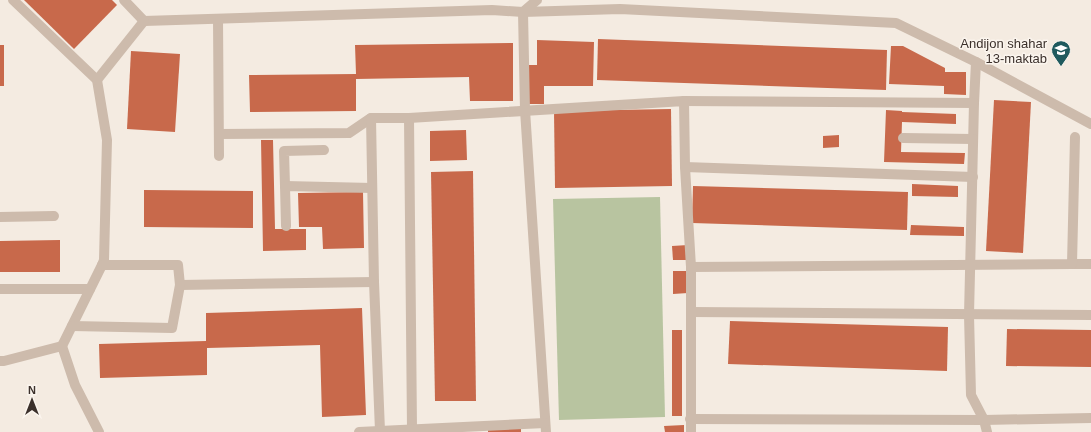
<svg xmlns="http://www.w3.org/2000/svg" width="1091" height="432" font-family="Helvetica,sans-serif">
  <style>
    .green { fill: #b8c4a0 }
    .building { fill: #c8694b }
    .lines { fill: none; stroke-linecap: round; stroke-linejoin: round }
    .minor { stroke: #cdbbac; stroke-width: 10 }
    .labels { text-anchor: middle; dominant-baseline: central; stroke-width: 3; stroke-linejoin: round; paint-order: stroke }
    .poi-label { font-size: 13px; fill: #3b302b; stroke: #fbf5ee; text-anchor: end }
  </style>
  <rect width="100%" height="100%" fill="#f4ebe1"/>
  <path class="green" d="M660,197L665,417L559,420L553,199Z"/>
  <g class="building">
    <path d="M24,0H112L117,5L74,49Z"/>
    <path d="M598,39L887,50L886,90L597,80Z"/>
    <path d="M537,40L594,42L593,86H544V104H527L528,65H537Z"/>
    <path d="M513,43V101H470L469,77L356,79V111L250,112L249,75L356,74L355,45Z"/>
    <rect x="0" y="45" width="4" height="41"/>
    <path d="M891,46H903L945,68V72H966V95L944,94V86L889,84Z"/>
    <path d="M131,51L180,54L175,132L127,129Z"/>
    <path d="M994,100L1031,102L1023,253L986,251Z"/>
    <path d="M671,109L672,186L555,188L554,111Z"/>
    <path d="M886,110L902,111V112L956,114V124L902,122L901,152L965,153L964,164L884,162Z"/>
    <path d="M466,130L467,160L430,161V131Z"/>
    <path d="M839,135V147L823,148V136Z"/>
    <path d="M261,140H273L275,229H306V250L263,251Z"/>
    <path d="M473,171L476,401H435L431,172Z"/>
    <path d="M912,184L958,186V197L912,196Z"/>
    <path d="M693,186L908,192L907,230L692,223Z"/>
    <path d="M144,190L253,191V228L144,227Z"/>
    <path d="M363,192L364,248L323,249L322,227H299L298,193Z"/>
    <path d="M911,225L964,227V236L910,235Z"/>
    <path d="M60,240V272H0V241Z"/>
    <path d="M688,245V260H673L672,246Z"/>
    <path d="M673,271H687L688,293L673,294Z"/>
    <path d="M362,308L366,415L322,417L320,345L207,348V375L100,378L99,344L206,341V313Z"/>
    <path d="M730,321L948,327L947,371L728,364Z"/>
    <path d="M1007,329L1091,330V367L1006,366Z"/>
    <rect x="672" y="330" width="10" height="86"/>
    <path d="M684,425V432H665L664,426Z"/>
    <path d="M521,428V432H488V429Z"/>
  </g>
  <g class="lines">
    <g class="minor">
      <path d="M13,0L97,80L107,140L104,260L102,265L62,346"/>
      <path d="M124,0L144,21L492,10L523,12L620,9L896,23L976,62L1091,124"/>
      <path d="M537,0L523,12L525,110L546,432"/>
      <path d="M218,19L219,156"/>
      <path d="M976,62L974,103L969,315L971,395L984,420L987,432"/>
      <path d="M97,80L144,21"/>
      <path d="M684,101L974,103"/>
      <path d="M409,118L412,429"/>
      <path d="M219,134L349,133L371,118"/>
      <path d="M903,138L973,139"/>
      <path d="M685,167L973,177"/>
      <path d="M285,186L284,151L324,150"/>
      <path d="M0,217L54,216"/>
      <path d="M286,226L285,186L372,188"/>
      <path d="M1072,264H1091"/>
      <path d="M691,267L1072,264L1075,137"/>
      <path d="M180,285L374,282"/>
      <path d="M0,289H90"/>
      <path d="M691,312L1091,315"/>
      <path d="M72,326L172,328L180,285L178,265H102"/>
      <path d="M0,361H4L62,346L75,385L99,432"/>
      <path d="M690,419L984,420L1091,418"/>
      <path d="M380,431L374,282L371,118H409L684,101L685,167L691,267V432"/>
      <path d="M359,432L545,423"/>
    </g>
  </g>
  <defs>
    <symbol id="school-pin" viewBox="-11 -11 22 30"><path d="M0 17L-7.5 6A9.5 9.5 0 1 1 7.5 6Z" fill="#1f5a5e" stroke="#fbf5ee"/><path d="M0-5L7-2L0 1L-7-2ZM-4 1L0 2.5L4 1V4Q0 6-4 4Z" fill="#fff"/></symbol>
  </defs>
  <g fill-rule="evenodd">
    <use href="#school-pin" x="1050" y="39" width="22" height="30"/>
  </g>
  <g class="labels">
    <g class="poi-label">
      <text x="1047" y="43">Andijon shahar<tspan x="1047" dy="15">13-maktab</tspan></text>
    </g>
  </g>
  <g transform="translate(32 400)" stroke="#fbf5ee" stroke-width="3" paint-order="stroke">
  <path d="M0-3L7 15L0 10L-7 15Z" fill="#3b302b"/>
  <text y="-6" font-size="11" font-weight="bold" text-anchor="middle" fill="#3b302b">N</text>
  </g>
</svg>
